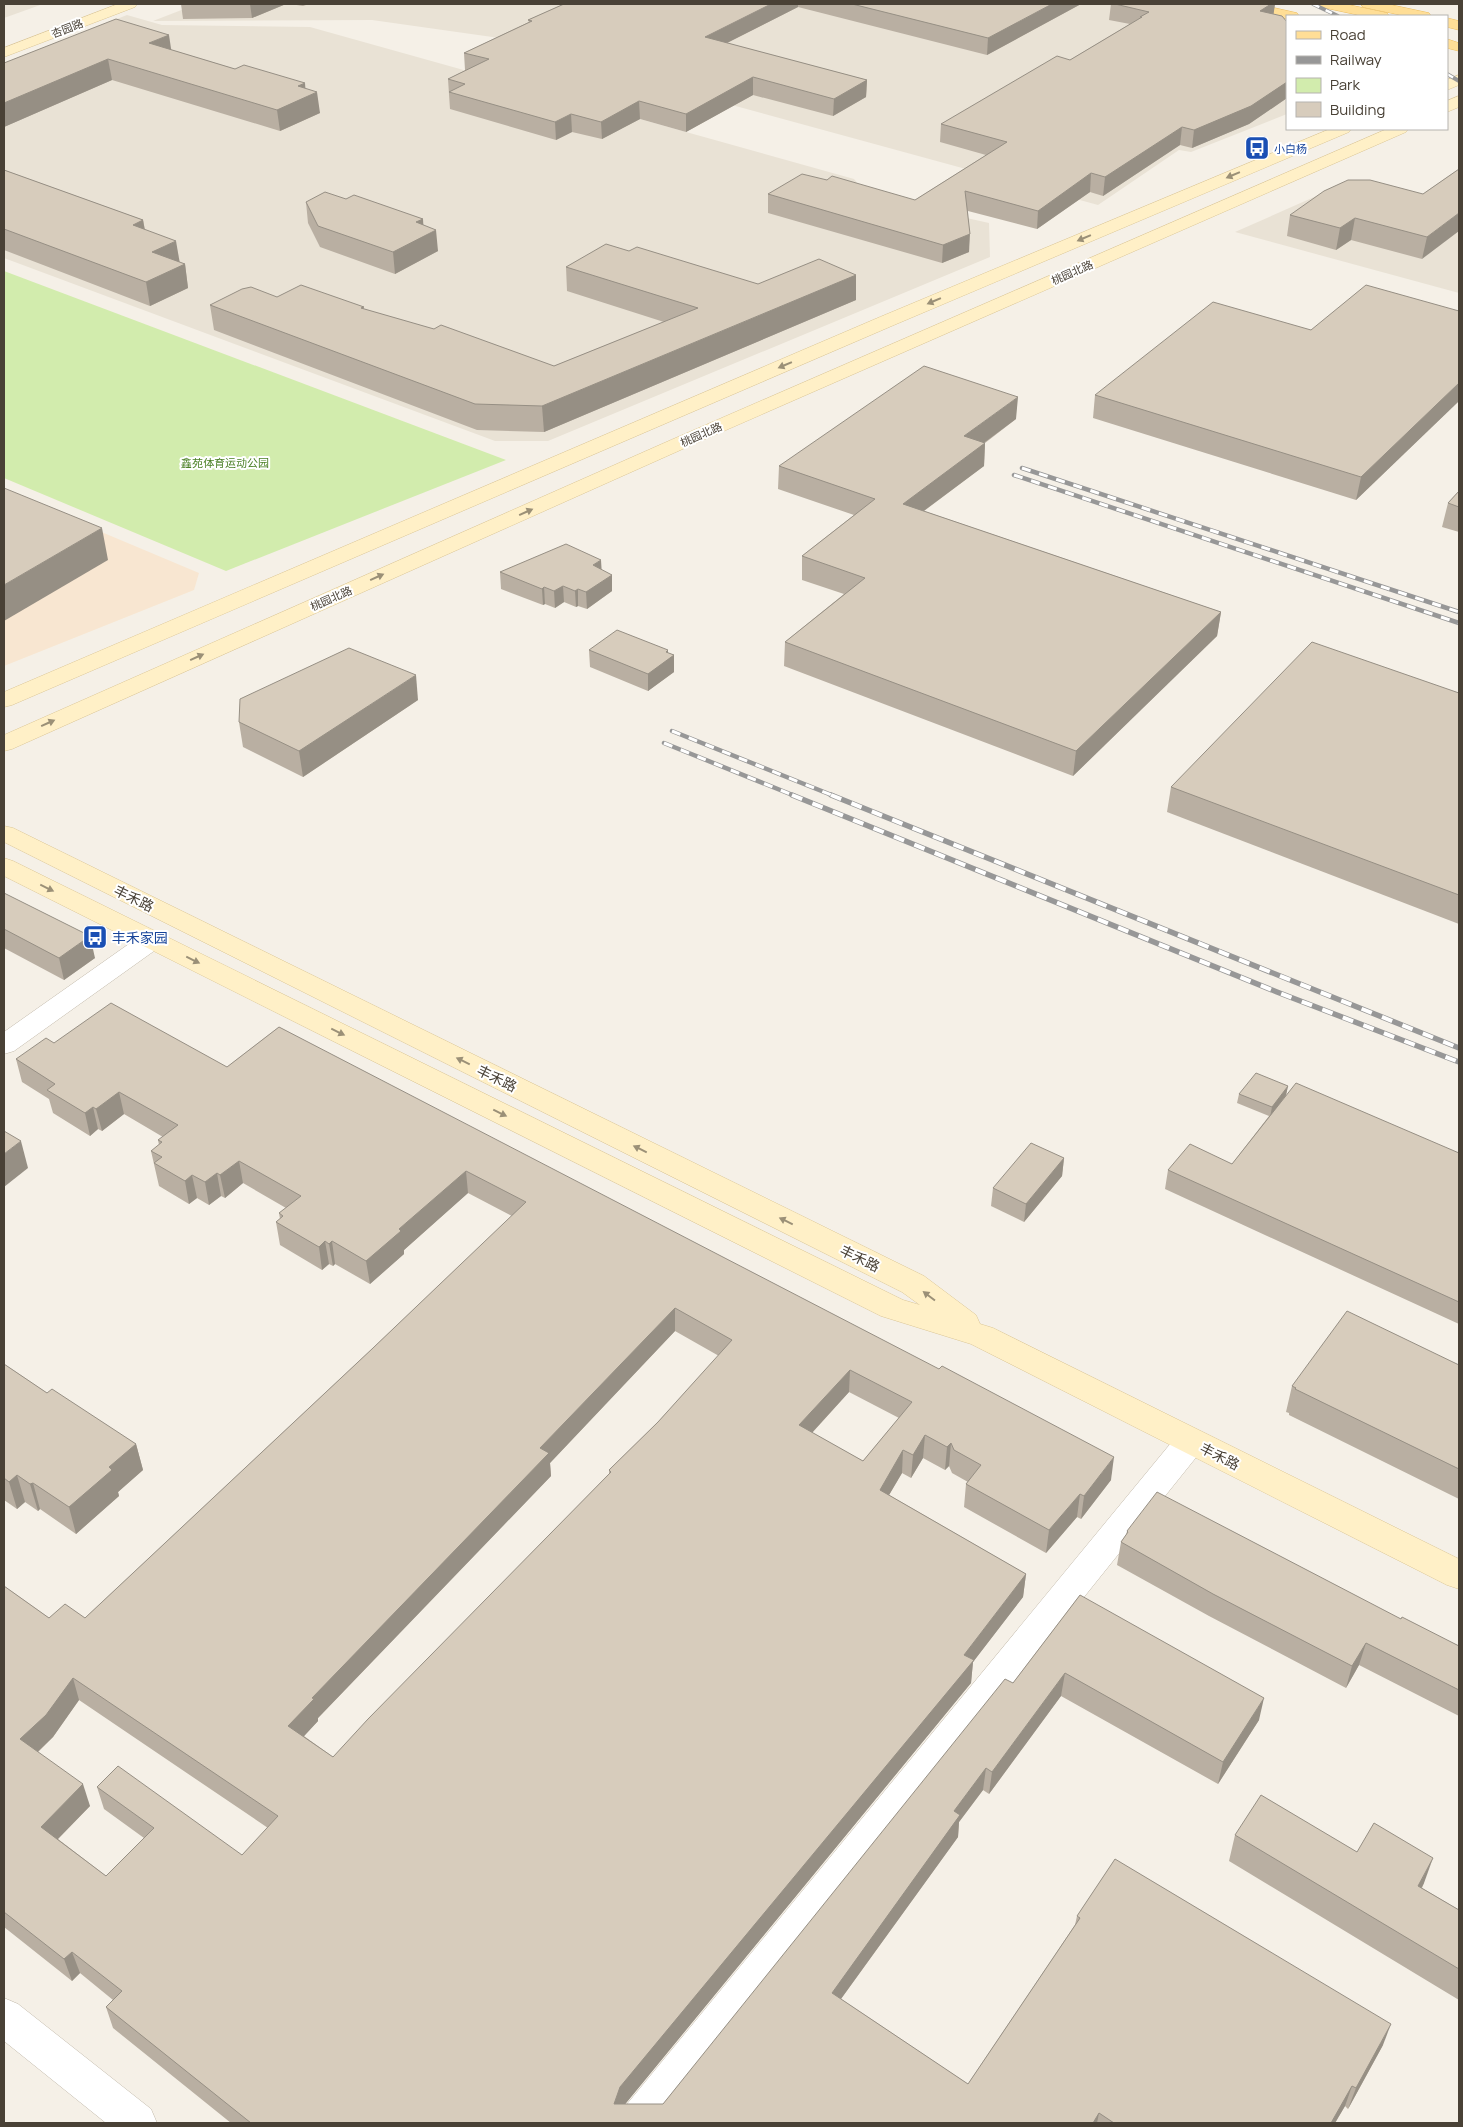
<svg xmlns="http://www.w3.org/2000/svg" width="1463" height="2127" font-family="Manrope,'Noto Sans SC',sans-serif">
  <style>
    .residential { fill: #e9e2d5 }
    .commercial { fill: #f8e6d1 }
    .green { fill: #d2ecad }
    .lines { fill: none; stroke-linecap: round; stroke-linejoin: round }
    .street-casing { stroke: #c1b8a9; stroke-width: 1 }
    .secondary-casing { stroke: #dbc696; stroke-width: 1 }
    .primary-casing { stroke: #ecbd5e; stroke-width: 1 }
    .street { fill: #fff; fill-rule: evenodd }
    .secondary { fill: #fff0c7; fill-rule: evenodd }
    .primary { fill: #ffde96; fill-rule: evenodd }
    .rail-far2-casing { stroke: #979797; stroke-width: 4 }
    .rail-far1-casing { stroke: #979797; stroke-width: 4.5 }
    .rail-casing { stroke: #979797; stroke-width: 5.5 }
    .rail-far2 { stroke: #fff; stroke-width: 2.5; stroke-dasharray: 7; stroke-linecap: butt }
    .rail-far1 { stroke: #fff; stroke-width: 3; stroke-dasharray: 9; stroke-linecap: butt }
    .rail { stroke: #fff; stroke-width: 4; stroke-dasharray: 11; stroke-linecap: butt }
    .wall { fill: #b9afa2; fill-rule: evenodd }
    .shaded-wall { fill: #968f84 }
    .building { fill: #d7ccbc; stroke: #968f84; fill-rule: evenodd }
    .oneway { fill: #9b9077 }
    .labels { text-anchor: middle; dominant-baseline: central; stroke-width: 4; stroke-linejoin: round; paint-order: stroke }
    .far-street-label { font-size: 11px; fill: #494136; stroke: #fff }
    .far-transit-label { font-size: 11px; fill: #164399; stroke: #fff; text-anchor: start }
    .far-park-label { font-size: 11px; fill: #497f24; stroke: #fff }
    .street-label { font-size: 14px; fill: #494136; stroke: #fff }
    .transit-label { font-size: 14px; fill: #164399; stroke: #fff; text-anchor: start }
  </style>
  <rect width="100%" height="100%" fill="#f5f0e7"/>
  <g class="residential">
    <path d="M4,4H43L4,18Z"/>
    <path d="M197,4H1211L1287,22V114L1191,152L1179,150L1098,205L699,96L696,66L372,20L153,21Z"/>
    <path d="M127,15L162,25L310,27L854,179L868,196L989,223L990,257L548,441H495L4,258V63Z"/>
    <path d="M1348,182L1459,211V293L1235,232Z"/>
  </g>
  <path class="commercial" d="M4,491L199,573L194,590L4,666Z"/>
  <path class="green" d="M4,271L506,460L226,571L4,478Z"/>
  <g class="lines">
    <defs>
      <g id="street">
        <path d="M152,932L161,934L165,940L161,946L14,1051L4,1054V1032L143,934Z"/>
        <path d="M1191,1428L1202,1432L1207,1441L1202,1450L662,2123H617L623,2109L1180,1432Z"/>
        <path d="M4,1998L18,2004L151,2109L157,2123H106L4,2041Z"/>
      </g>
      <g id="secondary">
        <path d="M118,4H137L135,7L4,57V48Z"/>
        <path d="M1459,75V85L1447,90V80Z"/>
        <path d="M1459,96V107L1447,112V101Z"/>
        <path d="M1330,129H1351L1349,132L894,325L12,705L4,707V692L880,317Z"/>
        <path d="M1387,129H1408L1406,132L685,448L12,749L4,751V735L671,440Z"/>
        <path d="M4,826L13,828L924,1276L976,1315L980,1324L993,1328L1459,1559V1589L1447,1585L971,1344L881,1316L4,876V858L13,861L903,1300L920,1305L902,1292L4,842Z"/>
      </g>
      <g id="primary">
        <path d="M1232,4H1257L1297,13L1299,16H1287V19L1234,7Z"/>
        <path d="M1319,4H1345L1387,13L1389,16H1363L1321,7Z"/>
        <path d="M1361,4H1387L1429,13L1431,16H1405L1363,7Z"/>
        <path d="M1447,18L1459,21V30L1447,27Z"/>
        <path d="M1447,39L1459,43V51L1447,48Z"/>
      </g>
    </defs>
    <use href="#street" class="street-casing"/>
    <use href="#secondary" class="secondary-casing"/>
    <use href="#primary" class="primary-casing"/>
    <use href="#street" class="street"/>
    <use href="#secondary" class="secondary"/>
    <use href="#primary" class="primary"/>
    <defs>
      <g id="rail-far2">
        <path d="M1313,4L1338,16"/>
        <path d="M1447,74L1459,81"/>
      </g>
      <g id="rail-far1">
        <path d="M1022,468L1459,612"/>
        <path d="M1014,475L1459,623"/>
        <path d="M672,731L834,796"/>
        <path d="M664,743L795,796"/>
      </g>
      <g id="rail">
        <path d="M792,795L1277,992L1459,1062"/>
        <path d="M831,795L1459,1048"/>
      </g>
    </defs>
    <use href="#rail-far2" class="rail-far2-casing"/>
    <use href="#rail-far1" class="rail-far1-casing"/>
    <use href="#rail" class="rail-casing"/>
    <use href="#rail-far2" class="rail-far2"/>
    <use href="#rail-far1" class="rail-far1"/>
    <use href="#rail" class="rail"/>
  </g>
  <g class="wall">
    <path d="M181,4H286L252,18L183,19Z"/>
    <path d="M290,4H309L303,6Z"/>
    <path d="M564,4H1081L987,55L798,7L727,43L867,80L866,97L833,116L753,95L686,132L640,119L602,139L572,132L556,140L450,109L448,79L466,70H465L464,53L529,22L528,20Z"/>
    <path d="M1111,4H1275L1273,14L1287,22V98L1249,124L1192,148L1180,145L1103,196L1090,192L1037,229L968,211L969,252L942,263L768,213V194L915,200L986,155L940,142L941,124L1070,60L1130,24L1109,20Z"/>
    <path d="M172,50L235,69L305,88L320,113L280,131L112,80L4,127V63Z"/>
    <path d="M1459,169L1422,259L1351,240L1336,250L1287,236L1290,215L1423,194Z"/>
    <path d="M4,170L143,220L145,230L180,263L185,264L188,288L150,306L4,250Z"/>
    <path d="M346,199L423,219V225L438,251L395,274L320,247L308,223L306,202Z"/>
    <path d="M629,251L758,284L856,275V300L544,432L477,430L214,330L210,305L277,297L364,307V309L554,366L664,322L567,291L566,267Z"/>
    <path d="M1459,311V401L1356,500L1093,418L1095,395L1311,330Z"/>
    <path d="M1016,419L985,443L984,466L924,511L1221,612L1217,636L1073,776L784,666L785,642L844,594L802,580V556L854,515L778,489L779,466Z"/>
    <path d="M1459,491V532L1442,527L1448,503Z"/>
    <path d="M601,570L612,575V591L587,609L578,606L576,607L564,602L555,608L545,604L543,605L501,589L500,572Z"/>
    <path d="M589,650H668V653L674,655V672L648,691L590,667Z"/>
    <path d="M1459,693V924L1167,812L1171,787Z"/>
    <path d="M418,700L303,777L243,747L239,722Z"/>
    <path d="M4,893L95,958L64,980L4,948Z"/>
    <path d="M279,1027L1111,1480L1081,1519L1077,1517L1046,1553L964,1507L966,1484L968,1482L952,1473L949,1466L945,1470L923,1458L911,1478L902,1473L889,1495L1026,1574L1023,1597L973,1662L971,1683L625,2104H663L1013,1683L1080,1595L1259,1720L1218,1784L1061,1696L989,1794L983,1790L959,1822L958,1837L841,1999L968,2084L1075,1925L1077,1916L1383,2045L1348,2109L1345,2106L1335,2123H231L113,2028L106,2007L113,2000L80,1973L72,1981L4,1927V1586L49,1618H85L373,1348L512,1216L468,1193L404,1250V1254L370,1284L335,1264L333,1266L329,1264L322,1270L280,1245L276,1222L280,1219L279,1213L286,1208L243,1183L225,1198L221,1196L209,1205L197,1198L189,1204L159,1186L151,1151L159,1145L158,1140L163,1137L124,1114L102,1131L98,1129L90,1136L53,1113L49,1099L22,1082L16,1059L54,1043L227,1067ZM675,1331L719,1356L658,1422L609,1470V1474L333,1757L304,1736L318,1721V1718L551,1476L550,1463ZM849,1392L899,1418L863,1461L812,1433ZM79,1700L268,1828L242,1855L97,1787L104,1809L144,1838L106,1876L58,1839L90,1806L38,1752L53,1737Z"/>
    <path d="M1288,1086L1286,1095L1459,1153V1324L1165,1189L1168,1170L1232,1164L1269,1116L1237,1103L1239,1094Z"/>
    <path d="M1064,1158L1062,1176L1024,1222L991,1206L993,1188Z"/>
    <path d="M4,1364L47,1393L136,1444L143,1470L118,1492L119,1496L76,1534L40,1509L38,1511L25,1502L17,1509L4,1500Z"/>
    <path d="M1459,1365V1499L1289,1415V1413L1286,1412L1292,1386Z"/>
    <path d="M1127,1531L1401,1619L1459,1646V1716L1359,1665L1346,1688L1209,1616L1117,1565L1121,1542L1126,1535Z"/>
    <path d="M1235,1835L1357,1852L1424,1883L1422,1888L1459,1910V2000L1229,1861Z"/>
  </g>
  <g class="shaded-wall">
    <path d="M250,4H286L252,18Z"/>
    <path d="M771,4H798V7L705,54V37Z"/>
    <path d="M1052,4H1081L987,55L988,38Z"/>
    <path d="M1271,4H1275L1273,18L1260,11Z"/>
    <path d="M169,35L172,55L149,43Z"/>
    <path d="M108,59L112,80L4,127V103Z"/>
    <path d="M753,77V95L686,132V114Z"/>
    <path d="M867,80L866,97L833,116L834,99Z"/>
    <path d="M1287,82V98L1249,124L1192,148L1194,130Z"/>
    <path d="M305,83L306,97L317,92L320,113L280,131L277,110L298,86Z"/>
    <path d="M639,101L640,119L602,139L601,122Z"/>
    <path d="M571,114L572,132L556,140L555,122Z"/>
    <path d="M1182,127L1180,145L1103,196L1105,177Z"/>
    <path d="M1091,173L1090,192L1037,229L1038,211Z"/>
    <path d="M1459,213V231L1422,259L1427,237Z"/>
    <path d="M1355,218L1351,240L1336,250L1340,228Z"/>
    <path d="M423,219L424,236L436,230L438,251L395,274L393,252L416,222Z"/>
    <path d="M143,220L147,243L133,225Z"/>
    <path d="M970,234L969,252L942,263L943,245Z"/>
    <path d="M176,241L180,264L152,252Z"/>
    <path d="M185,264L188,288L150,306L146,282Z"/>
    <path d="M856,275V300L544,432L542,406Z"/>
    <path d="M1459,383V401L1356,500L1361,477Z"/>
    <path d="M1018,397L1016,419L962,459L964,436Z"/>
    <path d="M985,443L984,466L902,527L903,504Z"/>
    <path d="M102,528L108,560L4,621V585Z"/>
    <path d="M601,560L602,576L593,565Z"/>
    <path d="M612,575V591L587,609L586,592Z"/>
    <path d="M563,586L564,602L555,608L554,591Z"/>
    <path d="M544,587L545,604L543,605L542,589Z"/>
    <path d="M578,589V606L576,607L575,591Z"/>
    <path d="M1221,612L1217,636L1073,776L1076,751Z"/>
    <path d="M668,650V659L674,655V672L648,691V674L666,652Z"/>
    <path d="M416,675L418,700L303,777L299,751Z"/>
    <path d="M90,936L95,958L64,980L59,958Z"/>
    <path d="M1288,1086L1286,1095L1270,1117L1272,1107Z"/>
    <path d="M119,1092L124,1114L102,1131L96,1109Z"/>
    <path d="M93,1107L98,1129L90,1136L85,1113Z"/>
    <path d="M21,1141L28,1168L4,1187V1154Z"/>
    <path d="M1064,1158L1062,1176L1024,1222L1026,1204Z"/>
    <path d="M239,1161L243,1183L225,1198L220,1175Z"/>
    <path d="M466,1171L468,1193L404,1250V1254L370,1284L366,1261L399,1229Z"/>
    <path d="M217,1173L221,1196L209,1205L205,1182Z"/>
    <path d="M192,1175L197,1198L189,1204L185,1181Z"/>
    <path d="M325,1241L329,1264L322,1270L319,1247Z"/>
    <path d="M332,1241L335,1264L333,1266L329,1244Z"/>
    <path d="M675,1308V1331L550,1463L551,1476L318,1718V1721L293,1748L288,1726L312,1698L540,1448Z"/>
    <path d="M850,1370L849,1392L798,1448L799,1425Z"/>
    <path d="M925,1435L923,1458L911,1478L913,1455Z"/>
    <path d="M951,1443L949,1466L945,1470L947,1447Z"/>
    <path d="M136,1444L143,1470L118,1492L119,1496L76,1534L69,1507L109,1467Z"/>
    <path d="M903,1450L902,1473L879,1512L880,1490Z"/>
    <path d="M1114,1457L1111,1480L1081,1519L1084,1496Z"/>
    <path d="M17,1475L25,1502L17,1509L9,1482Z"/>
    <path d="M33,1483L40,1509L38,1511L30,1484Z"/>
    <path d="M1080,1494L1077,1517L1046,1553L1049,1530Z"/>
    <path d="M1026,1574L1023,1597L973,1662L971,1683L622,2108L614,2104L620,2087L964,1655Z"/>
    <path d="M1366,1643L1359,1665L1346,1688L1352,1666Z"/>
    <path d="M1065,1673L1061,1696L989,1794L992,1772Z"/>
    <path d="M73,1678L79,1700L53,1737L28,1761L20,1739Z"/>
    <path d="M1264,1698L1259,1720L1218,1784L1223,1762Z"/>
    <path d="M986,1768L983,1790L959,1822L958,1837L830,2014L832,1993L954,1811Z"/>
    <path d="M83,1784L90,1806L49,1848L41,1827Z"/>
    <path d="M1433,1858L1424,1883L1409,1911L1418,1886Z"/>
    <path d="M72,1952L80,1973L72,1981L64,1959Z"/>
    <path d="M1391,2024L1383,2045L1348,2109L1356,2088Z"/>
    <path d="M1352,2086L1345,2106L1335,2123H1331Z"/>
    <path d="M1099,2113L1097,2123H1093Z"/>
  </g>
  <g class="building">
    <path d="M564,4H771L705,37L867,80L834,99L753,77L686,114L639,101L601,122L571,114L555,122L449,92L465,84L448,79L489,59L464,53L532,21L528,20Z"/>
    <path d="M852,4H1052L988,38Z"/>
    <path d="M1115,4H1271L1260,11L1282,16L1287,22V82L1251,106L1194,130L1182,127L1105,177L1091,173L1038,211L965,191L970,234L943,245L768,194L802,174L827,180L832,176L915,200L1007,142L941,124L1057,56L1070,60L1142,17H1140L1149,12Z"/>
    <path d="M116,19L169,35L149,43L235,69L244,65L305,83L298,86L317,92L277,110L108,59L4,103V63Z"/>
    <path d="M1459,169V213L1427,237L1355,218L1340,228L1290,215L1324,191L1348,180H1370L1423,194Z"/>
    <path d="M4,170L143,220L133,225L176,241L152,252L185,264L146,282L4,229Z"/>
    <path d="M325,192L346,199L354,195L423,219L416,222L436,230L393,252L318,226L306,202Z"/>
    <path d="M606,244L629,251L637,247L758,284L819,259L856,275L542,406L475,404L210,305L242,289L251,287L277,297L301,285L364,307L361,308L434,329L441,325L554,366L698,308L566,267Z"/>
    <path d="M1366,285L1459,311V383L1361,477L1095,395L1213,302L1311,330Z"/>
    <path d="M924,366L1018,397L964,436L985,443L903,504L1221,612L1076,751L785,642L865,578L802,556L875,499L779,466Z"/>
    <path d="M4,488L102,528L4,585Z"/>
    <path d="M1459,491V507L1448,503Z"/>
    <path d="M566,544L601,560L593,565L612,575L586,592L578,589L575,591L563,586L554,591L544,587L542,589L500,572Z"/>
    <path d="M617,630L668,650L666,652L674,655L648,674L589,650Z"/>
    <path d="M1312,642L1459,693V895L1171,787Z"/>
    <path d="M349,648L416,675L299,751L239,722L240,699Z"/>
    <path d="M4,893L90,936L59,958L4,929Z"/>
    <path d="M111,1003L227,1067L279,1027L939,1369L942,1366L1114,1457L1084,1496L1080,1494L1049,1530L966,1484L981,1465L954,1450L951,1443L947,1447L925,1435L913,1455L903,1450L880,1490L1026,1574L964,1655L974,1660L620,2087L614,2104H663L1005,1679L1013,1683L1080,1595L1264,1698L1223,1762L1065,1673L992,1772L986,1768L954,1811L960,1815L832,1993L968,2084L1080,1918L1077,1916L1115,1859L1391,2024L1356,2088L1352,2086L1331,2123H1114L1099,2113L1093,2123H251L106,2007L122,1991L72,1952L64,1959L4,1912V1586L49,1618L65,1604L85,1618L373,1348L526,1202L466,1171L399,1229L401,1231L366,1261L332,1241L329,1244L325,1241L319,1247L276,1222L283,1216L279,1213L301,1196L239,1161L220,1175L217,1173L205,1182L192,1175L185,1181L154,1163L162,1157L151,1151L162,1142L158,1140L178,1125L119,1092L96,1109L93,1107L85,1113L47,1090L55,1084L16,1059L46,1038L54,1043ZM675,1308L732,1340L658,1422L609,1470L611,1472L368,1719L333,1757L288,1726L314,1699L312,1698L549,1453L540,1448ZM850,1370L912,1402L863,1461L799,1425ZM73,1678L278,1816L242,1855L118,1766L97,1787L154,1828L106,1876L41,1827L83,1784L20,1739L46,1715Z"/>
    <path d="M1256,1073L1288,1086L1272,1107L1239,1094Z"/>
    <path d="M1296,1083L1459,1153V1302L1168,1170L1190,1144L1232,1164Z"/>
    <path d="M4,1131L21,1141L4,1154Z"/>
    <path d="M1031,1143L1064,1158L1026,1204L993,1188Z"/>
    <path d="M1347,1311L1459,1365V1469L1295,1389L1296,1388L1292,1386Z"/>
    <path d="M4,1364L47,1393L52,1389L136,1444L109,1467L112,1470L69,1507L33,1483L30,1484L17,1475L9,1482L4,1478Z"/>
    <path d="M1157,1492L1401,1619L1402,1617L1459,1646V1690L1366,1643L1352,1666L1213,1594L1121,1542L1128,1532L1127,1531Z"/>
    <path d="M1261,1795L1357,1852L1374,1823L1433,1858L1418,1886L1459,1910V1969L1235,1835Z"/>
  </g>
  <defs><path id="oneway-solid" d="M-6-.8H1V-3.2L6.5 0L1 3.2V.8H-6Z" transform="scale(1.25)"/></defs>
  <g class="oneway">
    <use href="#oneway-solid" transform="translate(1233 175) rotate(157)"/>
    <use href="#oneway-solid" transform="translate(1084 238) rotate(157)"/>
    <use href="#oneway-solid" transform="translate(934 301) rotate(157)"/>
    <use href="#oneway-solid" transform="translate(785 365) rotate(157)"/>
    <use href="#oneway-solid" transform="translate(526 512) rotate(-24)"/>
    <use href="#oneway-solid" transform="translate(377 577) rotate(-24)"/>
    <use href="#oneway-solid" transform="translate(197 657) rotate(-24)"/>
    <use href="#oneway-solid" transform="translate(48 723) rotate(-24)"/>
    <use href="#oneway-solid" transform="translate(47 888) rotate(26)"/>
    <use href="#oneway-solid" transform="translate(193 960) rotate(26)"/>
    <use href="#oneway-solid" transform="translate(338 1032) rotate(26)"/>
    <use href="#oneway-solid" transform="translate(463 1061) rotate(-154)"/>
    <use href="#oneway-solid" transform="translate(500 1113) rotate(26)"/>
    <use href="#oneway-solid" transform="translate(640 1149) rotate(-154)"/>
    <use href="#oneway-solid" transform="translate(786 1221) rotate(-154)"/>
    <use href="#oneway-solid" transform="translate(929 1296) rotate(-143)"/>
  </g>
  <defs>
    <symbol id="bus-square" viewBox="-11 -11 22 22"><rect x="-9" y="-9" width="18" height="18" rx="4" fill="#1a4fb4" stroke="#fff"/><path d="M-5-6H5V4H4V6H2V4H-2V6H-4V4H-5ZM-3.5-4V0h7V-4ZM-3.5 1.2v1.5H-2V1.2ZM2 1.2v1.5H3.5V1.2Z" fill="#fff"/></symbol>
  </defs>
  <g fill-rule="evenodd">
    <use href="#bus-square" x="1243" y="134" width="28" height="28"/>
    <use href="#bus-square" x="81" y="923" width="28" height="28"/>
  </g>
  <g class="labels">
    <g class="far-street-label">
      <text transform="translate(67 28) rotate(-21)">杏园路</text>
      <text transform="translate(1072 272) rotate(-24)">桃园北路</text>
      <text transform="translate(701 434) rotate(-24)">桃园北路</text>
      <text transform="translate(331 598) rotate(-24)">桃园北路</text>
    </g>
    <g class="far-transit-label">
      <text x="1274" y="148">小白杨</text>
    </g>
    <g class="far-park-label">
      <text x="225" y="462">鑫苑体育运动公园</text>
    </g>
    <g class="street-label">
      <text transform="translate(134 898) rotate(26)">丰禾路</text>
      <text transform="translate(497 1078) rotate(26)">丰禾路</text>
      <text transform="translate(860 1258) rotate(26)">丰禾路</text>
      <text transform="translate(1220 1456) rotate(27)">丰禾路</text>
    </g>
    <g class="transit-label">
      <text x="112" y="937">丰禾家园</text>
    </g>
  </g>
  <rect width="1463" height="2127" fill="none" stroke="#494136" stroke-width="10"/>
  <rect x="1286" y="15" width="162" height="115" fill="#ffffff" stroke="#b6b3af"/>
  <rect x="1296" y="31" width="25" height="8" fill="#ffde96" stroke="#b6b3af"/>
  <text x="1330" y="40" font-size="15" fill="#494136">Road</text>
  <rect x="1296" y="56" width="25" height="8" fill="#979797" stroke="#b6b3af"/>
  <text x="1330" y="65" font-size="15" fill="#494136">Railway</text>
  <rect x="1296" y="78" width="25" height="15" fill="#d2ecad" stroke="#b6b3af"/>
  <text x="1330" y="90" font-size="15" fill="#494136">Park</text>
  <rect x="1296" y="102" width="25" height="15" fill="#d7ccbc" stroke="#b6b3af"/>
  <text x="1330" y="115" font-size="15" fill="#494136">Building</text>
</svg>
